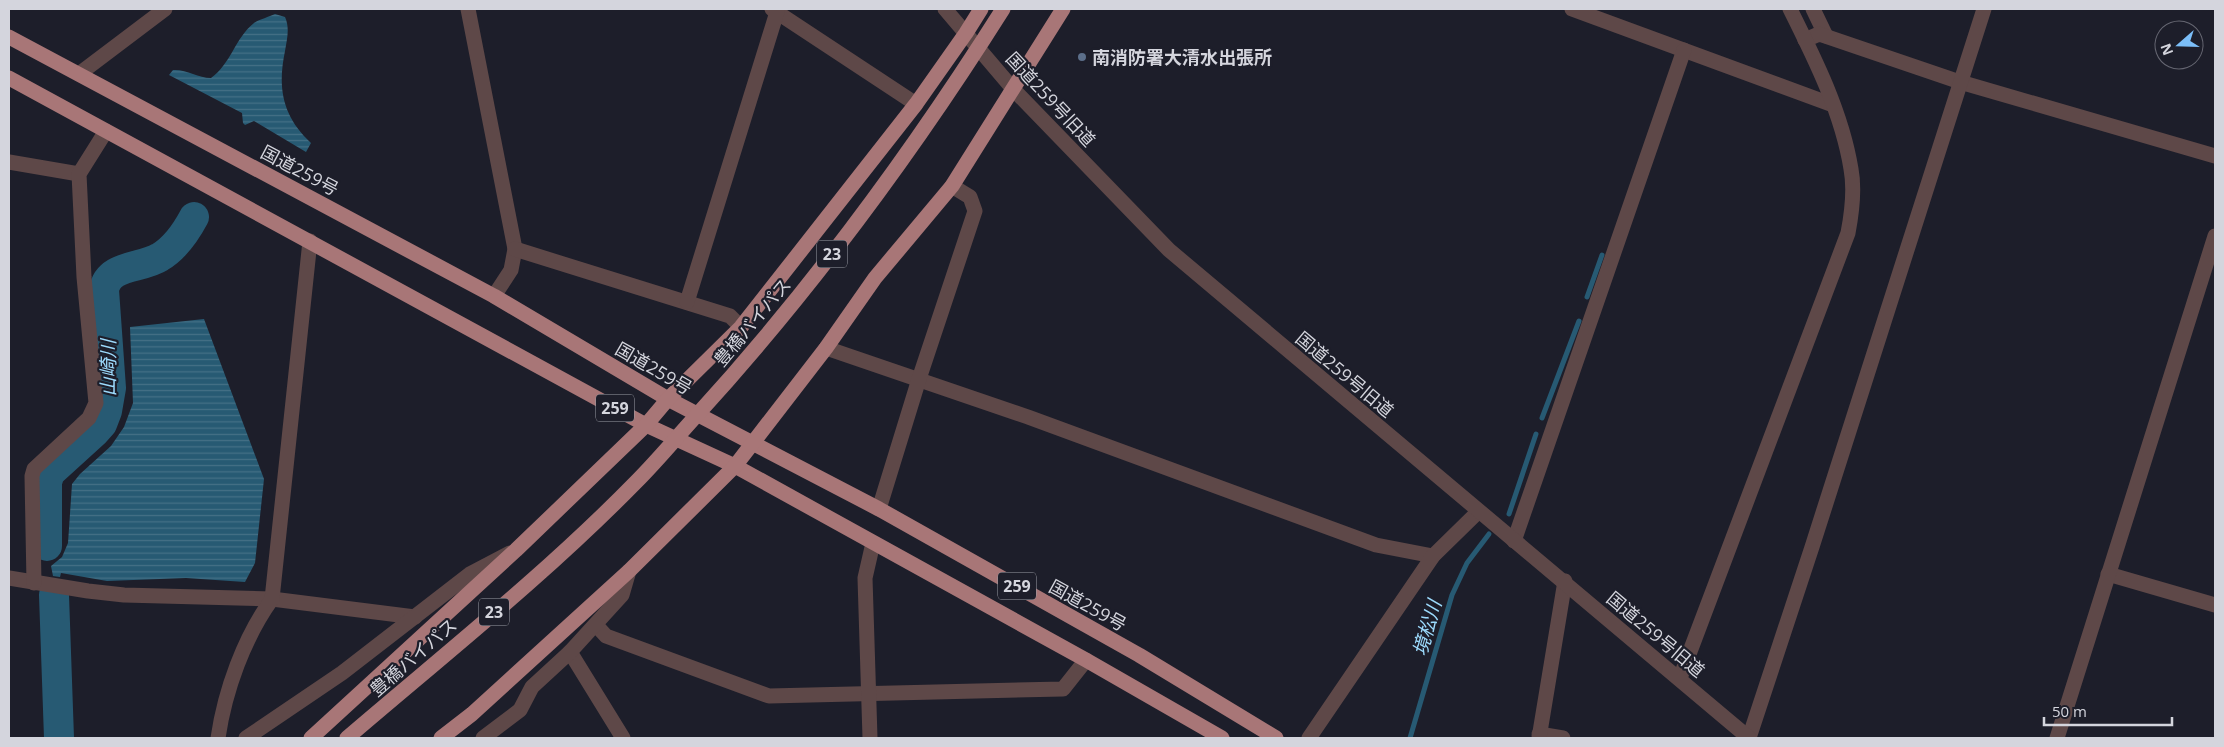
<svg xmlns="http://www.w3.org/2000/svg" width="2224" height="747" font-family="'Open Sans','Noto Sans JP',sans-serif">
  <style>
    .water { fill: url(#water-rules) }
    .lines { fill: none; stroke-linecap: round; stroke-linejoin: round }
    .stream { stroke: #275a73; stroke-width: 5 }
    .river { stroke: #275a73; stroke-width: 30 }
    .minor { stroke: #5e4848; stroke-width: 15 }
    .tertiary { stroke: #5e4848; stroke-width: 15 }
    .trunk { stroke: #a87677; stroke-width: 15 }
    .service-dot { fill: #5c6f8a; stroke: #1d1e2a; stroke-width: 2 }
    .labels { text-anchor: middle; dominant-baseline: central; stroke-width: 4.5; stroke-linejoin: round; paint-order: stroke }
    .shield { fill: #1d1e2a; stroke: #9d9ea7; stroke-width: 1 }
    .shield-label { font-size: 16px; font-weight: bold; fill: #d4d5dd }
    .poi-label { font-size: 18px; font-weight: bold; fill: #d4d5dd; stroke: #1d1e2a; text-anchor: start }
    .street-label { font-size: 18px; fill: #d4d5dd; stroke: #1d1e2a }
    .water-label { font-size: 19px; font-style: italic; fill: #9cdafc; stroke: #1d1e2a }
  </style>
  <defs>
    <pattern id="water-rules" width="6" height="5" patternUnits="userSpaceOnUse" patternTransform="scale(1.25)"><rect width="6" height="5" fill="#275a73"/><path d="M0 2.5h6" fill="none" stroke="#457186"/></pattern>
  </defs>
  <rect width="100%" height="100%" fill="#1d1e2a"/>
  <g class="water">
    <path d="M275,14L285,17C290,28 287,39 285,51C277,89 283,117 311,143L306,152L254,121L245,125L243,123L242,113L169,75L173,70C186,69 198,78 211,78C231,64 235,38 254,23C260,19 269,17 275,14Z"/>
    <path d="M204,319L264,479L255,563L245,582L186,578L107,581L61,573L60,577L53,576L51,566L62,557L68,543L72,484L80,474L111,446L124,427L133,403L130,327Z"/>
  </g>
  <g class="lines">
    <g class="stream">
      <path d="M1587,297L1602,255"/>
      <path d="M1542,418L1579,321"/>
      <path d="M1509,514L1536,434"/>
      <path d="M1410,738L1452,595L1467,563L1489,534"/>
    </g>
    <g class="river">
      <path d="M47,546V482L50,473L94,433L102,424L107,411L111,388L104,290C108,264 141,269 160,257C175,248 186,232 194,217"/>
      <path d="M54,595L59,738"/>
    </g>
    <g class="minor">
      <path d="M468,9L515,249L511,270L494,296"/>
      <path d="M772,9L916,104"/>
      <path d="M1572,9L1833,105"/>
      <path d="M1813,9L1826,36"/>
      <path d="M1805,40L1819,34L1960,82L2215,156"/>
      <path d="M79,74L165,9"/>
      <path d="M9,162L79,174"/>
      <path d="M515,249L730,316L741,327"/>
      <path d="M687,302L777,12"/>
      <path d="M826,348L1028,417L1376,545L1433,556"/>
      <path d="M879,509L919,379L975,211L970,197L952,186"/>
      <path d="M1514,541L1684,50"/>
      <path d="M2108,574L2215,605"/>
      <path d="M9,578L88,591L124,595L272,599L415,617"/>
      <path d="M34,583L32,476L34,469L89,418L96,403L84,277L79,174L106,131"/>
      <path d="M596,625L606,636L769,696L1063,689L1086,660"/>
      <path d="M570,652L623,738"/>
      <path d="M1680,678L1848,233C1852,212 1855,190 1851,169C1842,113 1815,59 1790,9"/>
      <path d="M1539,734L1563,738"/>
      <path d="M218,738C225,690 244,638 272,599L310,241"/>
      <path d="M246,738L342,673L470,574L510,553"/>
      <path d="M483,738L520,710L532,687L570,652L622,595L629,571"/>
      <path d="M1309,738L1433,556L1478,512"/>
      <path d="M1539,738L1565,581"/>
      <path d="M1749,738L1812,547L1984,9"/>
    </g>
    <g class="tertiary">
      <path d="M945,9L1013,89L1169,250L1749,738"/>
      <path d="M870,738L865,578L873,543"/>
      <path d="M2057,738L2215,236"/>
    </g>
    <g class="trunk">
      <path d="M9,37L494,296L668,399L879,509L1139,655L1276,738"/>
      <path d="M9,78L646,425L735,466L1086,660L1222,738"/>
      <path d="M311,738L516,550L646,425L668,399L741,327L916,104L966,33L981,9"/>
      <path d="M347,738C445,654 546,574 636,482C657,461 676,438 696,416C811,290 912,153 1003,9"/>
      <path d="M441,738L472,714L629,571L735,466L826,348L875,278L952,186L1063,9"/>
    </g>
  </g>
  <circle class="service-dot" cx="1082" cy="57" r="5"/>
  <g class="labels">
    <g class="shield">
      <rect x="817" y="240.5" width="30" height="27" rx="4"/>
      <rect x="596" y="394.5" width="38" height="27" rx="4"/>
      <rect x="998" y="572.5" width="38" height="27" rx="4"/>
      <rect x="479" y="598.5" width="30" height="27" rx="4"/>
    </g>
    <g class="shield-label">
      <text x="832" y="254">23</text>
      <text x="615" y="408">259</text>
      <text x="1017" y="586">259</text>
      <text x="494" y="612">23</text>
    </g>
    <g class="poi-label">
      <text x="1092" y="57">南消防署大清水出張所</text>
    </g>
    <g class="street-label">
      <text transform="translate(1051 99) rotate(47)">国道259号旧道</text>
      <text transform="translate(300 170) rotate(28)">国道259号</text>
      <text transform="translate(752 322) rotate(-50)">豊橋バイパス</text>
      <text transform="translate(654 368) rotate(30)">国道259号</text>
      <text transform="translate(1345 374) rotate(40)">国道259号旧道</text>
      <text transform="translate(1088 605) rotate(29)">国道259号</text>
      <text transform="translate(1656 634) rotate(40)">国道259号旧道</text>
      <text transform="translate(413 657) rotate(-41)">豊橋バイパス</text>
    </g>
    <g class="water-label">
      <text transform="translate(108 368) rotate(-90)">山崎川</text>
      <text transform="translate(1427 628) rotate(-74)">境松川</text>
    </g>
  </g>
  <rect width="2224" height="747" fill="none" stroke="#d4d5dd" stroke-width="20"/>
  <g transform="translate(2179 45) rotate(250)"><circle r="24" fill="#1d1e2a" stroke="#666772"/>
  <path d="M0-4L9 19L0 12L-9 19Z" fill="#7bbef8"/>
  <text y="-8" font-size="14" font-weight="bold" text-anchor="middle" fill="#d4d5dd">N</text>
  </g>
  <path d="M2044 717v8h128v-8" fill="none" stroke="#d4d5dd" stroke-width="2.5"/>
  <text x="2052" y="717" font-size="15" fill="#d4d5dd" stroke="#1d1e2a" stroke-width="4" paint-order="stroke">50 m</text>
</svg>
